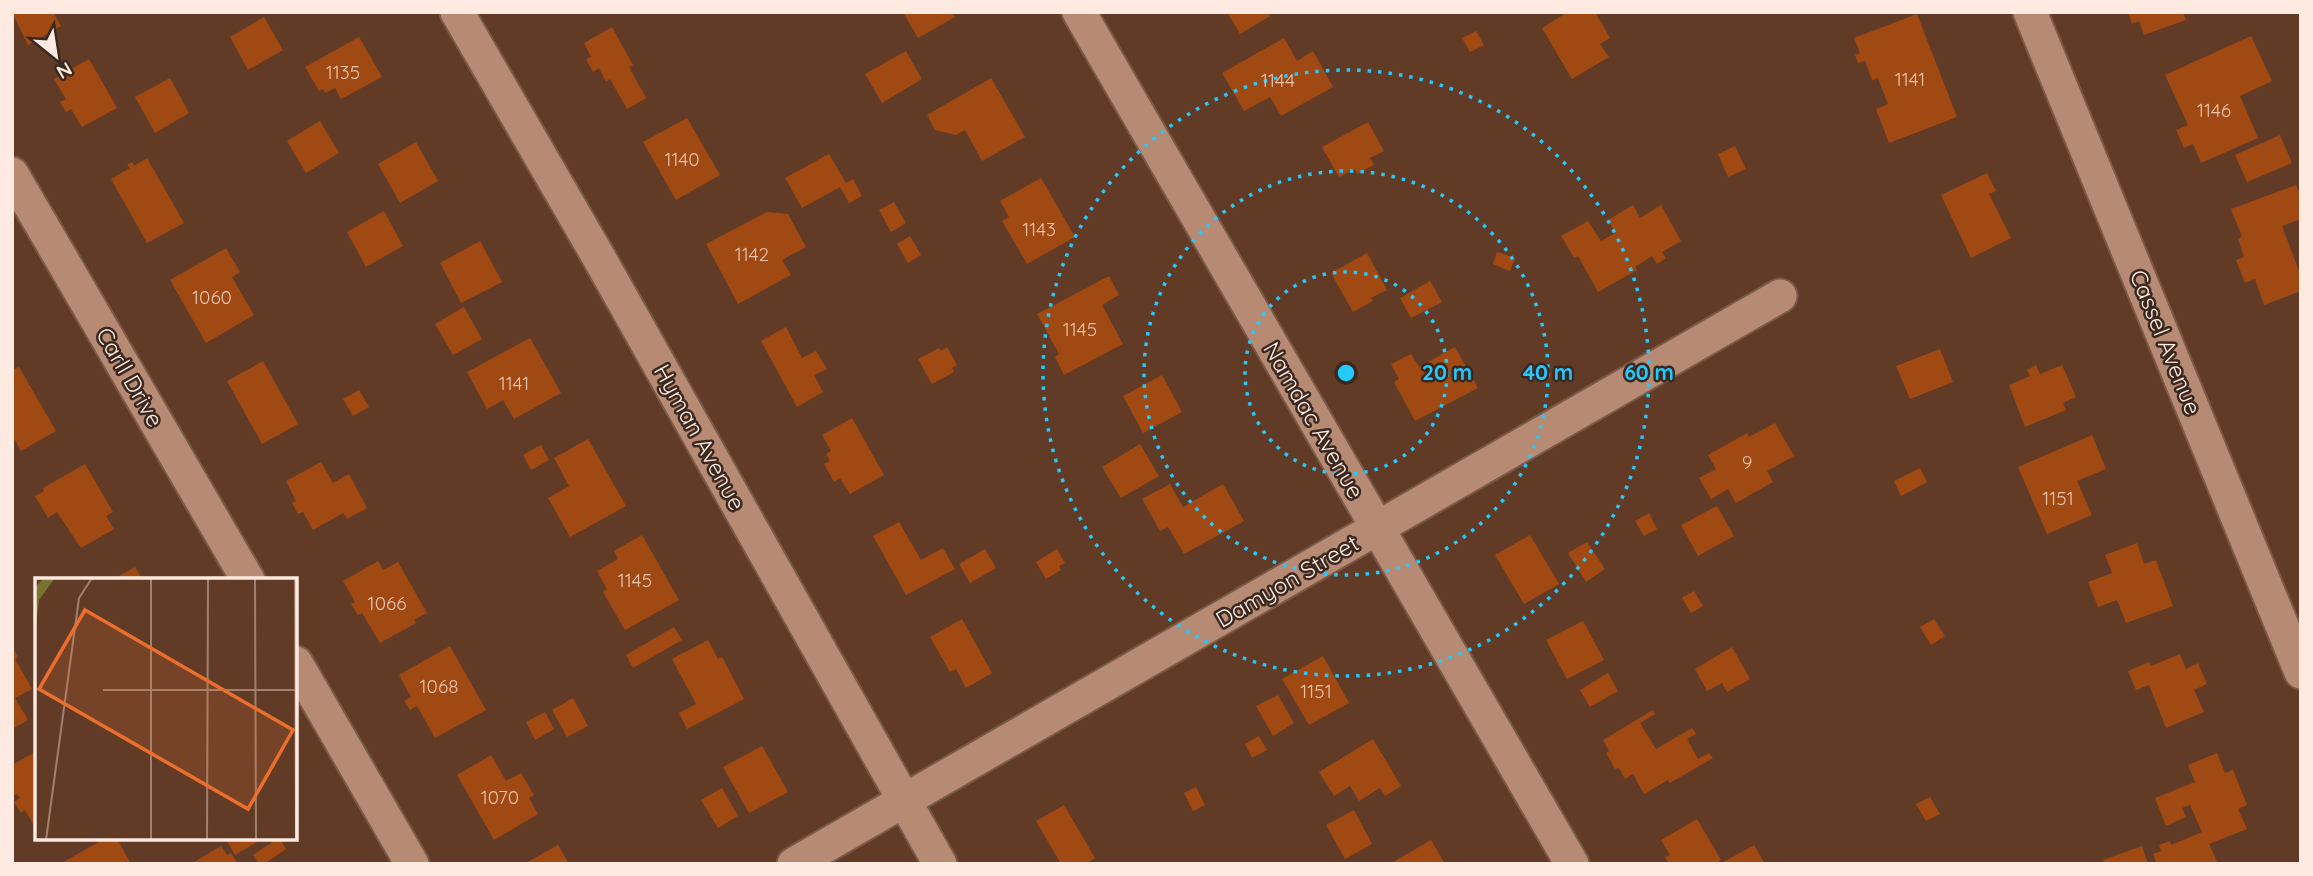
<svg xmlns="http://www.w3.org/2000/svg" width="2313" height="876" font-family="Quicksand,sans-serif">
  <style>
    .building { fill: #a04913 }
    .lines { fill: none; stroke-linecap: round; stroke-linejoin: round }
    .minor-casing { stroke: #7a5948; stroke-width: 37 }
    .minor { stroke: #b78a74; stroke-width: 33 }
    .ring { fill: none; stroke: #24c9fe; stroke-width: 3.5; stroke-dasharray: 3.5 7 }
    .labels { text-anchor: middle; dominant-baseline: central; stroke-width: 5; stroke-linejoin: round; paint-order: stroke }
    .number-label { font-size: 19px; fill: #e6c2ad }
    .street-label { font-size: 23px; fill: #feeae0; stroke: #3a281f }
    .inset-road { fill: none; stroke: #a08171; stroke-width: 2 }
    .view { fill: #eb6f2c; fill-opacity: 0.15; stroke: #eb6f2c; stroke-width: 3.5 }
    .inset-edge { fill: none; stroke: #feeae0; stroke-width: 3.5 }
    .centre { fill: #24c9fe; stroke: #3a281f; stroke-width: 3.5 }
    .ring-label { font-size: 21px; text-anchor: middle; font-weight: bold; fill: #24c9fe; stroke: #3a281f; stroke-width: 5; stroke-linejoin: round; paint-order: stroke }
  </style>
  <rect width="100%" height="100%" fill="#623b27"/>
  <g class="building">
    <path d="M12,12H53L61,26L28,45Z"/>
    <path d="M903,12H952L955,17L918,38Z"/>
    <path d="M1227,12H1268L1270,16L1240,34Z"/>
    <path d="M1568,12H1595L1610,38L1600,44L1609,57L1572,79L1542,28Z"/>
    <path d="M2128,12H2183L2186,20L2144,35L2139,21L2132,24Z"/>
    <path d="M1917,14L1957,117L1889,143L1876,109L1888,104L1878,78L1872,80L1865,61L1858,63L1855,55L1860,53L1854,38Z"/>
    <path d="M264,17L283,50L248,70L230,37Z"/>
    <path d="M612,27L633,65L629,67L646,98L627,109L610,79L606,82L599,68L593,72L586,59L591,57L584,43Z"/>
    <path d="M1476,31L1484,45L1470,52L1462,38Z"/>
    <path d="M2251,36L2272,81L2240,96L2258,138L2201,163L2193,144L2184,148L2176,130L2188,125L2165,75Z"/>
    <path d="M359,37L382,77L341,99L335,88L325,93L323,89L319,91L305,67Z"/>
    <path d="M1284,38L1297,61L1313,51L1333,87L1281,116L1270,97L1244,111L1222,73Z"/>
    <path d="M906,51L922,79L882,103L865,74Z"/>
    <path d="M89,59L117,108L82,127L71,109L66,112L60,102L66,99L54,79Z"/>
    <path d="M170,78L189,113L155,133L135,97Z"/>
    <path d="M991,78L1025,137L982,161L965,130L956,135L935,130L927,115Z"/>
    <path d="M687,118L720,175L676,200L643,142Z"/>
    <path d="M320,121L339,153L306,173L287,141Z"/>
    <path d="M1368,122L1384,151L1370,158L1374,165L1357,174L1355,169L1339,177L1322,147Z"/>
    <path d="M2280,135L2292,163L2247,182L2235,155Z"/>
    <path d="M416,142L438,181L400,203L378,164Z"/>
    <path d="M1735,146L1746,169L1728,177L1718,154Z"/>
    <path d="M829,154L846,183L853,179L862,196L849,203L840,187L802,208L785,178Z"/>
    <path d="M147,158L184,223L147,243L111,179L130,168L127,165L132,162L134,166Z"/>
    <path d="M1987,173L1996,191L1989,194L2011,238L1971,258L1941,195Z"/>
    <path d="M1041,178L1075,237L1027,264L1002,221L1009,217L1000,201Z"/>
    <path d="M2296,185L2301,196V219L2282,226L2301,276V291L2264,305L2255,279L2245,283L2236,260L2244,257L2238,239L2242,237L2231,209Z"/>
    <path d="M894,202L906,223L891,232L879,210Z"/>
    <path d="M1633,205L1640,218L1661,205L1681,241L1662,252L1666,258L1657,264L1652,256L1635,267L1637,270L1598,292L1578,256L1574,258L1561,236L1588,221L1601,241L1615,233L1608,220Z"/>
    <path d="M384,211L403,246L366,267L347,232Z"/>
    <path d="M767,212L788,214L806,247L782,260L791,275L738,304L706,244Z"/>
    <path d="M910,236L921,255L908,263L897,244Z"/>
    <path d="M480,241L502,282L461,303L440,263Z"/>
    <path d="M226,248L240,272L232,277L254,315L206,343L170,280Z"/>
    <path d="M1497,252L1515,258L1510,271L1493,264Z"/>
    <path d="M1367,253L1387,290L1371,298L1373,301L1353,312L1331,273Z"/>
    <path d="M1109,276L1119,295L1102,305L1123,344L1064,375L1055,357L1059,354L1037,314Z"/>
    <path d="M1430,281L1442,302L1411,318L1400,298Z"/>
    <path d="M464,307L482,339L453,355L435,324Z"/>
    <path d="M786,327L802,358L816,351L827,369L814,375L823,392L797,407L761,341Z"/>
    <path d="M530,338L561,393L514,419L503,400L487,409L467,372Z"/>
    <path d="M947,347L957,365L952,368L954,372L932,384L918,359L939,348L941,351Z"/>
    <path d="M1455,347L1478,388L1415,421L1394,382L1399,379L1391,364L1411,354L1419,367Z"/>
    <path d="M1940,349L1953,382L1910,399L1896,366Z"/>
    <path d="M263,361L298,424L262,444L227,381Z"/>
    <path d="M2036,365L2040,374L2062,365L2076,397L2063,403L2066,410L2025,427L2009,385L2030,376L2027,370Z"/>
    <path d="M19,367L56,431L21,451L12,435V370Z"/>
    <path d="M1162,375L1182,412L1143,433L1123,396Z"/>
    <path d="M359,390L369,407L353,416L343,399Z"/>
    <path d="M852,418L884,475L850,494L840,478L834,482L824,464L830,461L826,454L831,451L822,435Z"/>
    <path d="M1775,423L1794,456L1767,471L1773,482L1736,503L1728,489L1711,499L1699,478L1716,469L1708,455L1747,433L1749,437Z"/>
    <path d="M2092,435L2106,469L2077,481L2092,515L2047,534L2018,467Z"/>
    <path d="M588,439L626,506L570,537L548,498L569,486L554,458Z"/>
    <path d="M1140,444L1159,476L1121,498L1102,467Z"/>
    <path d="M541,445L549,460L531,470L523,455Z"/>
    <path d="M321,462L333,483L349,474L367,508L347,519L343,513L313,530L303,512L298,514L292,503L296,501L286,481Z"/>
    <path d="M85,464L113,512L106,516L114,529L81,548L57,512L48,518L35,496L44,491L43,488Z"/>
    <path d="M1920,468L1927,482L1901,496L1894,481Z"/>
    <path d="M1170,484L1183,507L1223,484L1244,521L1184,554L1168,527L1160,531L1142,499Z"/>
    <path d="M1717,506L1734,536L1698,556L1681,525Z"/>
    <path d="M1649,513L1657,529L1644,536L1635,521Z"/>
    <path d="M899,522L921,560L943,548L955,569L906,595L873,536Z"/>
    <path d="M642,535L679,600L625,630L603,592L607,589L597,571L618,559L614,551Z"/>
    <path d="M1530,535L1559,584L1524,604L1495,555Z"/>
    <path d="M1587,542L1605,569L1586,582L1568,553Z"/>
    <path d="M2137,543L2144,564L2156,560L2173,606L2126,623L2117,600L2098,607L2088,582L2112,573L2105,555Z"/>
    <path d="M985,549L996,568L970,583L959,564Z"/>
    <path d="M1057,549L1065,563L1059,566L1061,570L1046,579L1036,562Z"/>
    <path d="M378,561L383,570L398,562L427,613L414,620L416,623L380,643L362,613L358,615L351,604L355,602L343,581Z"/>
    <path d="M135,567L143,580H112Z"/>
    <path d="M1694,591L1703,606L1691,613L1682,598Z"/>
    <path d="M962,619L992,673L966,688L956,669L950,672L930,637Z"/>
    <path d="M1934,619L1945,636L1931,645L1920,627Z"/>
    <path d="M1583,621L1604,660L1567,679L1546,640Z"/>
    <path d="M674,627L682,640L633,668L626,655Z"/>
    <path d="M708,640L718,659L722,657L744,699L687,729L679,713L696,704L672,659Z"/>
    <path d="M450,646L486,710L435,738L417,706L410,710L404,701L411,697L399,675Z"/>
    <path d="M12,647L18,657L15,659L32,689L15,698L28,720L12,729Z"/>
    <path d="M1732,647L1750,679L1727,692L1722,683L1707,691L1695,669Z"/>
    <path d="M2180,654L2186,669L2198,663L2207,684L2194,690L2204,712L2166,728L2149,685L2136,690L2128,671L2149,662L2151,666Z"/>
    <path d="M1323,656L1349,703L1309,725L1282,679Z"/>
    <path d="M1608,673L1618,691L1590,707L1580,690Z"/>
    <path d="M1278,695L1294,723L1273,736L1256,706Z"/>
    <path d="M573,698L588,726L567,737L552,710Z"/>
    <path d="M1653,710L1655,714L1640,723L1656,749L1692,728L1696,734L1687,739L1698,759L1709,753L1713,758L1670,783L1668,780L1644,794L1633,774L1625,779L1619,768L1615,769L1606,753L1609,751L1603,740Z"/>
    <path d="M545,712L554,729L535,740L526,722Z"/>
    <path d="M1259,736L1267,750L1252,758L1245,744Z"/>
    <path d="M1373,739L1401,786L1385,796L1380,788L1359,801L1350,786L1334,796L1319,772Z"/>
    <path d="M762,746L788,792L749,813L723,767Z"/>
    <path d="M37,751V831L25,810L21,813L14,802L20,798L17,794L12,796V765Z"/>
    <path d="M2217,753L2225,773L2233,770L2247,805L2238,809L2247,829L2209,844L2218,864H2157L2153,854L2161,851L2159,845L2170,841L2171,845L2202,832L2190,805L2182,808L2186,817L2166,826L2155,798L2195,782L2188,765Z"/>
    <path d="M491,755L506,781L521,773L534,795L529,798L538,814L494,840L457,775Z"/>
    <path d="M1196,787L1205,805L1193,811L1184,793Z"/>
    <path d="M722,788L738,816L718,828L701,800Z"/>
    <path d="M1930,797L1940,814L1926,821L1916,804Z"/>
    <path d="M1064,805L1095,858L1086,864H1061L1036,821Z"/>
    <path d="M1354,810L1372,844L1345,859L1326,825Z"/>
    <path d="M1697,819L1721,860L1716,864H1669L1665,857L1670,855L1661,840Z"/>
    <path d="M104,839H117L131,864H60Z"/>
    <path d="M226,839H262L235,855Z"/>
    <path d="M277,839H280L286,849L264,864H259L253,855Z"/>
    <path d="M1431,840L1445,864H1396L1395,861Z"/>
    <path d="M558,845L568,862L564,864H524Z"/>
    <path d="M1754,845L1765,864H1720Z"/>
    <path d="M221,846L227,855L231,853L238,864H191Z"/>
    <path d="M2142,846L2148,864H2105L2103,860Z"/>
  </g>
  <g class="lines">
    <defs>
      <g id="minor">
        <path d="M457,12L598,256L940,864"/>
        <path d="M1079,12L1572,864"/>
        <path d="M2030,12L2301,672"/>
        <path d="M12,174L248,580"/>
        <path d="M296,663L412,864"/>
        <path d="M794,864L1780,296"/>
      </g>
    </defs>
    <use href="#minor" class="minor-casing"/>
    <use href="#minor" class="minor"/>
  </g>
  <g class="ring">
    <circle cx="1346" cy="373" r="101"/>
    <circle cx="1346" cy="373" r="202"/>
    <circle cx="1346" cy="373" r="303"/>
  </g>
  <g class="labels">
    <g class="number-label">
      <text x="343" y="72">1135</text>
      <text x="1910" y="79">1141</text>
      <text x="1278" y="80">1144</text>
      <text x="2214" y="110">1146</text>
      <text x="682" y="159">1140</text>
      <text x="1039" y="229">1143</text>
      <text x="752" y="254">1142</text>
      <text x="212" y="297">1060</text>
      <text x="1080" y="329">1145</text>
      <text x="514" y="383">1141</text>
      <text x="1747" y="462">9</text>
      <text x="2058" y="498">1151</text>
      <text x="635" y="580">1145</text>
      <text x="387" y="603">1066</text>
      <text x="439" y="686">1068</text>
      <text x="1316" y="691">1151</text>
      <text x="500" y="797">1070</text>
    </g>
    <g class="street-label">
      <text transform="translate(2166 342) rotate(68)">Cassel Avenue</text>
      <text transform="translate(130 377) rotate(60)">Carll Drive</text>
      <text transform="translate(1314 420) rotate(60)">Namdac Avenue</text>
      <text transform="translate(700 437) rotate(61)">Hyman Avenue</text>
      <text transform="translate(1287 581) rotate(-30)">Damyon Street</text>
    </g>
  </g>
  <g transform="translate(35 578)">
    <rect width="262" height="262" fill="#623b27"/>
    <path d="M9,0H20L4,22L0,57V9Z" fill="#777430"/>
    <path class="inset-road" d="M116,0V262M220,0L221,262M260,0L261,262M68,112H260M11,262L44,20L57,0M172,262L173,0"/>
    <path class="view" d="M50,32L258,152L213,231L4,111Z"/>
    <rect width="262" height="262" class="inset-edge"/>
  </g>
  <circle cx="1346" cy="373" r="10" class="centre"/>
  <g class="ring-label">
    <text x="1447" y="380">20 m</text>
    <text x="1548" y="380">40 m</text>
    <text x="1649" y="380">60 m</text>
  </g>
  <rect width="2313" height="876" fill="none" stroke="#feeae0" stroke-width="28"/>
  <g transform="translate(56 56) rotate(150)" stroke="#3a281f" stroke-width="5" paint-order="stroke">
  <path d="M0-5L12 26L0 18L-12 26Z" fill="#feeae0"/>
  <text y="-10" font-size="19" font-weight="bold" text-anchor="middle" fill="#feeae0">N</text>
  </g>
</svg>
